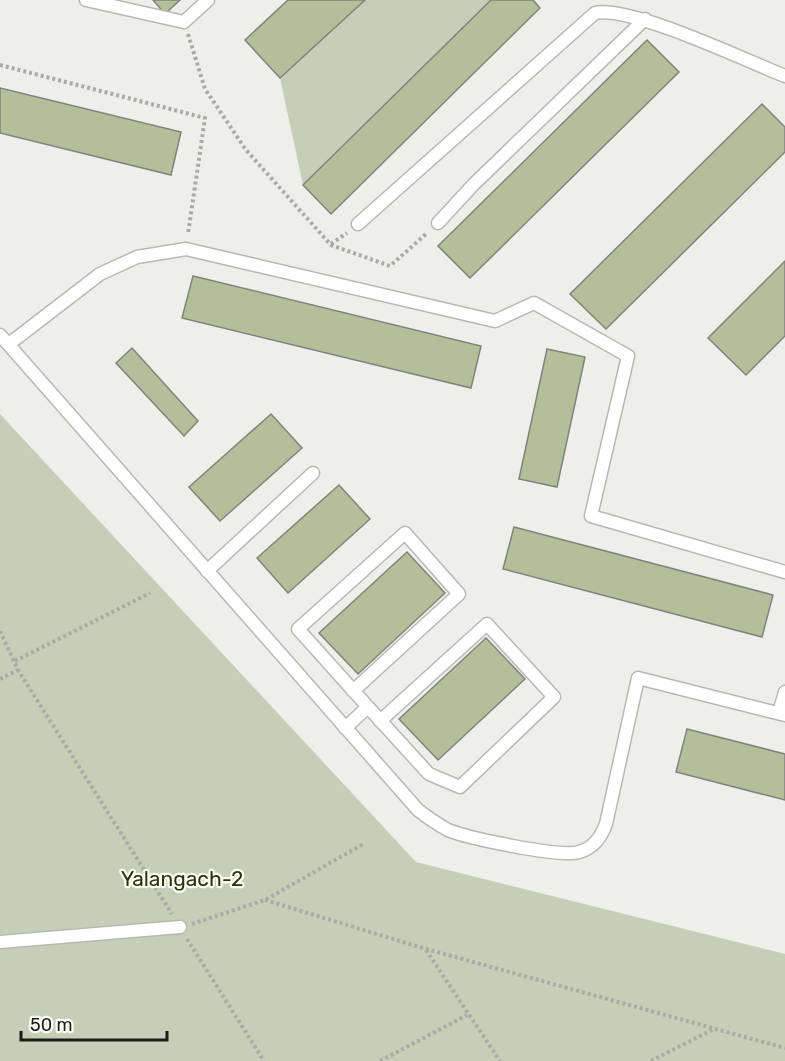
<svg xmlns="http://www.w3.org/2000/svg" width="785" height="1061" font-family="Rubik,sans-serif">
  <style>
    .green { fill: #c7ceb7 }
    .building { fill: #b4bf9a; stroke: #82837e; stroke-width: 1.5 }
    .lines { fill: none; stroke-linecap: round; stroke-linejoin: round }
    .service-casing { stroke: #b8b9b4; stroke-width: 15 }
    .path { stroke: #aaaba7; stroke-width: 4; stroke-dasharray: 3 3; stroke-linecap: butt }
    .service { stroke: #fff; stroke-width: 12 }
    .labels { text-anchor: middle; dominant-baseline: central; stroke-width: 4.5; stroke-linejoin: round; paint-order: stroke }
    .park-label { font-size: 21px; fill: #2a3306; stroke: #fbfdf7 }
  </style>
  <rect width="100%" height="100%" fill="#eeefea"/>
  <g class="green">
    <path d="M365,0H491L303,185L280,78Z"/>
    <path d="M0,414L416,862L785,954V1061H0Z"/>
  </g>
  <g class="building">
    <path d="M153,0H180L165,14Z"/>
    <path d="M288,0H365L280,78L245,40Z"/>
    <path d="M491,0H533L540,8L331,214L303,185Z"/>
    <path d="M647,40L679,72L470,278L438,246Z"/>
    <path d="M0,88L181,132L171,175L0,133Z"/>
    <path d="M762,104L785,127V152L606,329L570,294Z"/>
    <path d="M785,261V336L746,375L708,338Z"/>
    <path d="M193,276L481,346L471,388L182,318Z"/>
    <path d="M132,348L198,421L184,436L116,363Z"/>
    <path d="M547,349L585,357L557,487L519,479Z"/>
    <path d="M271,414L302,448L220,521L189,487Z"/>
    <path d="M339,485L370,519L288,593L257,558Z"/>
    <path d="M514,527L773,595L762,637L503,569Z"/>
    <path d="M407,552L445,593L358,674L319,633Z"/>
    <path d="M486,638L525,679L438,760L399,719Z"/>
    <path d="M687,729L785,754V800L676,772Z"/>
  </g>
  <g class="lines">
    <defs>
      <g id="service">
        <path d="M86,0L184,22L208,0"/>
        <path d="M438,223L474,184L645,19"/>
        <path d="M358,224L595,13C630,5 747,61 785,76"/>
        <path d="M0,335L418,810C427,817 437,824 448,830C467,838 562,858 579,852C594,848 601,837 606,824L638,678L785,715"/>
        <path d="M9,344L100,274L137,257L186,249L495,321L534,303L628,356L591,516L785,572"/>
        <path d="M207,571L313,473"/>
        <path d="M353,691L459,594L405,533L298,629L368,707"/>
        <path d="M779,713L785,692"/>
        <path d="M345,728L368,707L429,774L460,787L554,697L487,624L380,721"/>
        <path d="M0,942L180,927"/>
      </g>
    </defs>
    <use href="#service" class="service-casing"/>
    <g class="path">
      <path d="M188,34L205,89L246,150L331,245L390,266L427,233"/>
      <path d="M0,65L205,118L188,234"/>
      <path d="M331,244L347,233"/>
      <path d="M0,631L18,670L172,914"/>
      <path d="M15,661L150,593"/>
      <path d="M0,679L18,670"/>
      <path d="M265,900L426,949L785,1048"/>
      <path d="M192,924L265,900L365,843"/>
      <path d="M187,939L264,1061"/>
      <path d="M426,950L500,1061"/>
      <path d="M380,1061L467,1015"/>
      <path d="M651,1061L714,1029"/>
    </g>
    <use href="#service" class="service"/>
  </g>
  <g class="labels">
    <g class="park-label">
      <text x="182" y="878">Yalangach-2</text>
    </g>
  </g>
  <path d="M21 1031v9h146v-9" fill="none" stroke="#1a1b19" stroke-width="3"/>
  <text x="30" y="1031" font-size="18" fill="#1a1b19" stroke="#fbfdf7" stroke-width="4.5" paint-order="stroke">50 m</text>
</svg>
